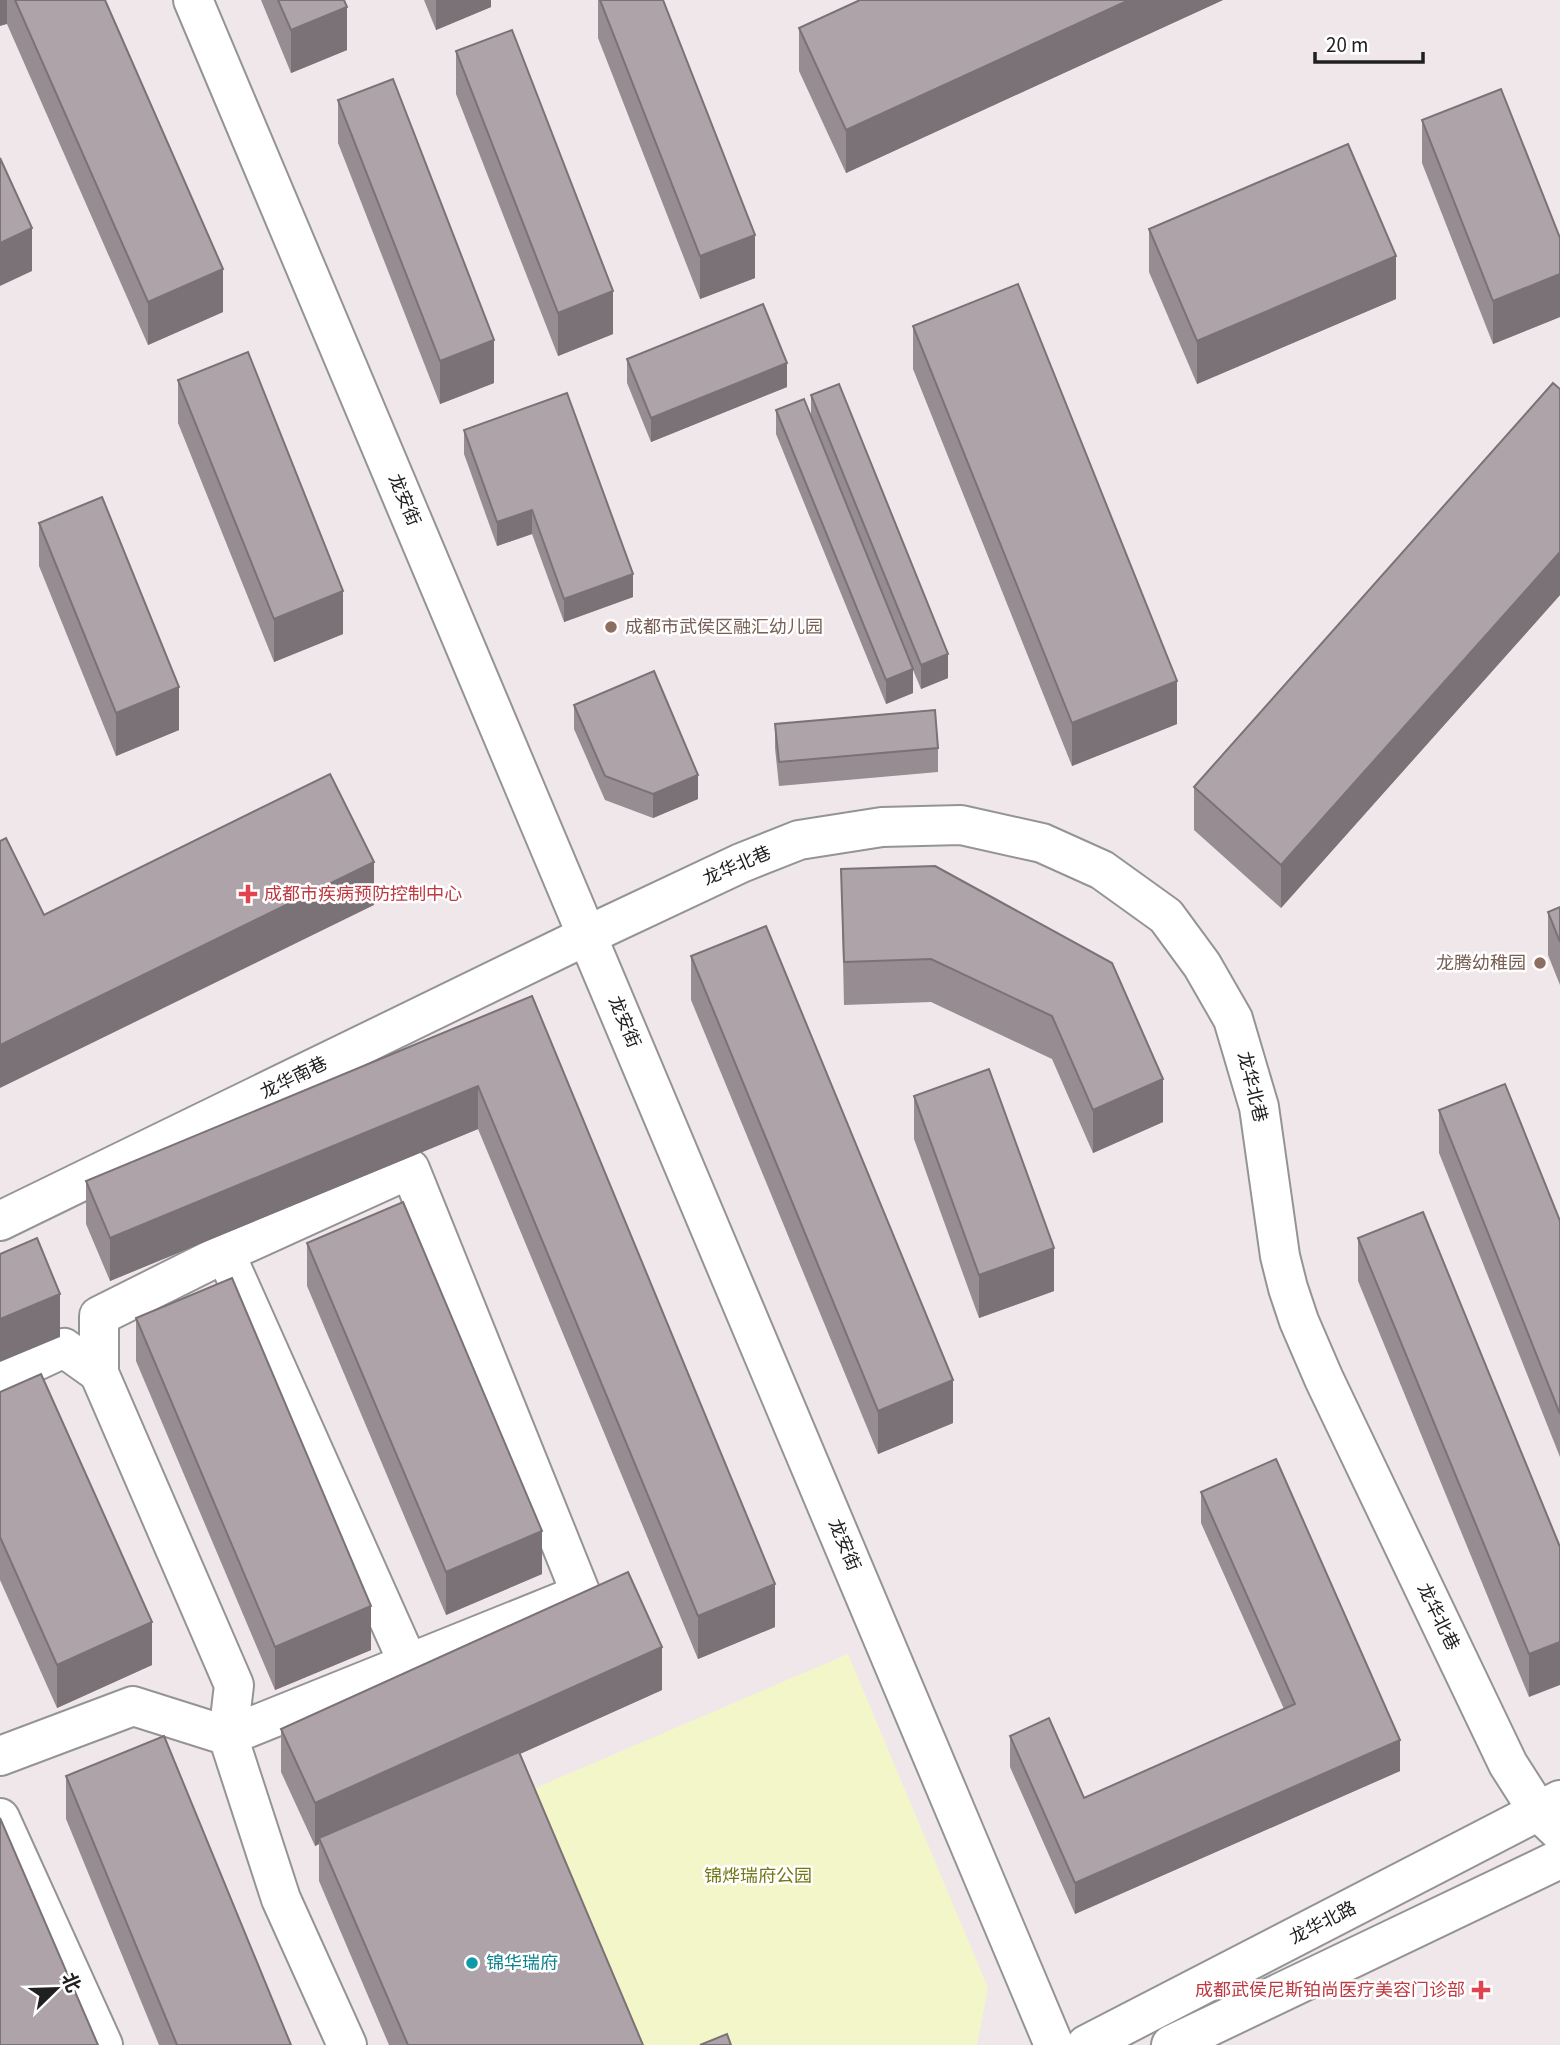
<svg xmlns="http://www.w3.org/2000/svg" width="1560" height="2045" font-family="'Source Sans 3','Noto Sans SC',sans-serif">
  <style>
    .park { fill: #f3f6c8 }
    .lines { fill: none; stroke-linecap: round; stroke-linejoin: round }
    .minor-casing { stroke: #949494; stroke-width: 42 }
    .minor { stroke: #fff; stroke-width: 38 }
    .wall { fill: #968c91 }
    .shaded-wall { fill: #7a7276 }
    .building { fill: #aea3a9; stroke: #7a7276; stroke-width: 2 }
    .education-dot { fill: #8d6e63; stroke: #fff; stroke-width: 2.5 }
    .health-dot { fill: #e0444e; stroke: #fff; stroke-width: 2.5 }
    .culture-dot { fill: #0f9aa8; stroke: #fff; stroke-width: 2.5 }
    .labels { text-anchor: middle; dominant-baseline: central; stroke-width: 5; stroke-linejoin: round; paint-order: stroke }
    .street-label { font-size: 18px; fill: #202020; stroke: #fff }
    .education-label { font-size: 18px; fill: #785e54; stroke: #fff; text-anchor: start }
    .health-label { font-size: 18px; fill: #be3a42; stroke: #fff; text-anchor: start }
    .park-label { font-size: 18px; fill: #727814; stroke: #fff }
    .culture-label { font-size: 18px; fill: #0d838f; stroke: #fff; text-anchor: start }
  </style>
  <rect width="100%" height="100%" fill="#f0e7ea"/>
  <path class="park" d="M848,1654L988,1988L977,2045H625L519,1795Z"/>
  <g class="lines">
    <defs>
      <g id="minor">
        <path d="M193,0L1054,2045"/>
        <path d="M0,1221L588,935L741,863L799,840L882,827L961,825L1042,843L1102,870L1166,916L1202,965L1233,1019L1259,1107L1280,1256L1288,1288L1299,1321L1324,1379L1508,1764L1538,1811L1560,1832"/>
        <path d="M225,1253L409,1665"/>
        <path d="M0,1378L64,1348L99,1373"/>
        <path d="M0,1756L133,1706L228,1736L581,1594L410,1169L225,1253L99,1316V1373L234,1685L228,1736L281,1899L347,2045"/>
        <path d="M0,1818L103,2045"/>
        <path d="M1086,2045L1560,1800"/>
        <path d="M1171,2045L1560,1859"/>
      </g>
    </defs>
    <use href="#minor" class="minor-casing"/>
    <use href="#minor" class="minor"/>
  </g>
  <g class="wall">
    <path d="M0,0H105L223,312L148,345L7,24Z"/>
    <path d="M261,0H344L347,50L291,73Z"/>
    <path d="M424,0H491V7L436,30Z"/>
    <path d="M598,0H663L755,278L700,299L598,38Z"/>
    <path d="M860,0H1223L846,173L799,71V28Z"/>
    <path d="M456,51L613,334L558,356L456,94Z"/>
    <path d="M338,100L494,383L440,404L338,143Z"/>
    <path d="M1422,120L1560,238V317L1493,344L1422,163Z"/>
    <path d="M1149,229L1396,299L1197,384L1149,272Z"/>
    <path d="M913,326L1177,724L1072,766L913,369Z"/>
    <path d="M627,359L787,387L651,442L627,383Z"/>
    <path d="M178,380L343,634L274,662L178,423Z"/>
    <path d="M1560,389V595L1281,908L1194,830V787Z"/>
    <path d="M811,395L948,678L921,689L913,670V693L886,704L776,434V410L811,418Z"/>
    <path d="M464,430L633,597L564,622L532,534L497,546L464,454Z"/>
    <path d="M39,523L179,730L116,756L39,566Z"/>
    <path d="M574,705L698,799L653,818L605,800L574,729Z"/>
    <path d="M775,724L938,748V772L779,786L775,748Z"/>
    <path d="M935,866L1163,1122L1093,1153L1052,1059L931,1002L844,1005L841,869Z"/>
    <path d="M1560,907V985L1548,955V912Z"/>
    <path d="M691,956L953,1423L878,1454L691,1000Z"/>
    <path d="M532,996L775,1627L698,1659L478,1129L110,1281L86,1224V1181Z"/>
    <path d="M914,1096L1054,1291L979,1318L914,1139Z"/>
    <path d="M1439,1110L1560,1221V1457L1439,1153Z"/>
    <path d="M1358,1238L1560,1547L1529,1697L1358,1281Z"/>
    <path d="M307,1243L542,1574L446,1615L307,1286Z"/>
    <path d="M136,1318L371,1650L275,1690L136,1361Z"/>
    <path d="M0,1392L152,1665L57,1708L0,1580Z"/>
    <path d="M1201,1492L1400,1771L1075,1914L1010,1767V1736L1084,1798L1284,1709L1201,1523Z"/>
    <path d="M662,1690L520,1754L643,2045H389L319,1881V1844L315,1846L281,1772V1729Z"/>
    <path d="M66,1776L291,2045H159L66,1819Z"/>
  </g>
  <g class="shaded-wall">
    <path d="M0,0H7V24L0,26Z"/>
    <path d="M436,0H491V7L436,30Z"/>
    <path d="M1129,0H1223L846,173V130Z"/>
    <path d="M347,7V50L291,73V30Z"/>
    <path d="M32,228V271L0,286V243Z"/>
    <path d="M755,235V278L700,299V256Z"/>
    <path d="M1396,256V299L1197,384V341Z"/>
    <path d="M223,269V312L148,345V302Z"/>
    <path d="M1560,274V317L1493,344V301Z"/>
    <path d="M613,291V334L558,356V313Z"/>
    <path d="M494,340V383L440,404V361Z"/>
    <path d="M787,363V387L651,442V418Z"/>
    <path d="M532,510V534L497,546V522Z"/>
    <path d="M1560,552V595L1281,908V865Z"/>
    <path d="M633,574V597L564,622V599Z"/>
    <path d="M343,591V634L274,662V619Z"/>
    <path d="M948,654V678L921,689V665Z"/>
    <path d="M913,669V693L886,704V680Z"/>
    <path d="M1177,681V724L1072,766V723Z"/>
    <path d="M179,687V730L116,756V713Z"/>
    <path d="M698,775V799L653,818V794Z"/>
    <path d="M374,862V905L0,1088V1045Z"/>
    <path d="M1163,1079V1122L1093,1153V1110Z"/>
    <path d="M478,1086V1129L110,1281V1238Z"/>
    <path d="M1054,1248V1291L979,1318V1275Z"/>
    <path d="M60,1294V1337L0,1362V1319Z"/>
    <path d="M953,1380V1423L878,1454V1411Z"/>
    <path d="M542,1531V1574L446,1615V1572Z"/>
    <path d="M775,1584V1627L698,1659V1616Z"/>
    <path d="M371,1606V1650L275,1690V1647Z"/>
    <path d="M152,1622V1665L57,1708V1665Z"/>
    <path d="M1560,1642V1685L1529,1697V1654Z"/>
    <path d="M662,1647V1690L322,1843L319,1838V1844L315,1846V1803Z"/>
    <path d="M1400,1740V1771L1075,1914V1883Z"/>
  </g>
  <g class="building">
    <path d="M15,0H105L223,269L148,302Z"/>
    <path d="M278,0H344L347,7L291,30Z"/>
    <path d="M600,0H663L755,235L700,256Z"/>
    <path d="M860,0H1129L846,130L799,28Z"/>
    <path d="M512,30L613,291L558,313L456,51Z"/>
    <path d="M393,79L494,340L440,361L338,100Z"/>
    <path d="M1501,89L1560,238V274L1493,301L1422,120Z"/>
    <path d="M1348,144L1396,256L1197,341L1149,229Z"/>
    <path d="M0,158L32,228L0,243Z"/>
    <path d="M1018,284L1177,681L1072,723L913,326Z"/>
    <path d="M763,304L787,363L651,418L627,359Z"/>
    <path d="M248,352L343,591L274,619L178,380Z"/>
    <path d="M1553,383L1560,389V552L1281,865L1194,787Z"/>
    <path d="M839,384L948,654L921,665L811,395Z"/>
    <path d="M567,393L633,574L564,599L532,510L497,522L464,430Z"/>
    <path d="M804,399L913,669L886,680L776,410Z"/>
    <path d="M102,497L179,687L116,713L39,523Z"/>
    <path d="M654,671L698,775L653,794L605,776L574,705Z"/>
    <path d="M935,710L938,748L779,762L775,724Z"/>
    <path d="M330,774L374,862L0,1045V841L6,838L44,915Z"/>
    <path d="M935,866L1112,963L1163,1079L1093,1110L1052,1016L931,959L844,962L841,869Z"/>
    <path d="M1560,907V942L1548,912Z"/>
    <path d="M766,926L953,1380L878,1411L691,956Z"/>
    <path d="M532,996L775,1584L698,1616L478,1086L110,1238L86,1181Z"/>
    <path d="M989,1069L1054,1248L979,1275L914,1096Z"/>
    <path d="M1505,1084L1560,1221V1414L1439,1110Z"/>
    <path d="M403,1202L542,1531L446,1572L307,1243Z"/>
    <path d="M1423,1212L1560,1547V1642L1529,1654L1358,1238Z"/>
    <path d="M37,1238L60,1294L0,1319V1254Z"/>
    <path d="M232,1278L371,1606L275,1647L136,1318Z"/>
    <path d="M41,1374L152,1622L57,1665L0,1537V1392Z"/>
    <path d="M1276,1459L1400,1740L1075,1883L1010,1736L1049,1718L1084,1798L1295,1704L1201,1492Z"/>
    <path d="M628,1572L662,1647L315,1803L281,1729Z"/>
    <path d="M164,1736L291,2045H177L66,1776Z"/>
    <path d="M519,1752L643,2045H408L319,1838Z"/>
    <path d="M0,1818L98,2045H0Z"/>
    <path d="M727,2034L731,2045H700Z"/>
  </g>
  <g class="education-dot">
    <circle cx="611" cy="627" r="7"/>
    <circle cx="1540" cy="963" r="7"/>
  </g>
  <g class="health-dot">
    <path d="M244.5 883.5h7v7h7v7h-7v7h-7v-7h-7v-7h7z"/>
    <path d="M1477.5 1979.5h7v7h7v7h-7v7h-7v-7h-7v-7h7z"/>
  </g>
  <circle class="culture-dot" cx="472" cy="1963" r="7"/>
  <g class="labels">
    <g class="street-label">
      <text transform="translate(404 500) rotate(67)">龙安街</text>
      <text transform="translate(737 866) rotate(-23)">龙华北巷</text>
      <text transform="translate(624 1022) rotate(67)">龙安街</text>
      <text transform="translate(294 1078) rotate(-26)">龙华南巷</text>
      <text transform="translate(1252 1087) rotate(76)">龙华北巷</text>
      <text transform="translate(844 1545) rotate(67)">龙安街</text>
      <text transform="translate(1438 1617) rotate(64)">龙华北巷</text>
      <text transform="translate(1323 1923) rotate(-27)">龙华北路</text>
    </g>
    <g class="education-label">
      <text x="625" y="627">成都市武侯区融汇幼儿园</text>
      <text x="1526" y="963" text-anchor="end">龙腾幼稚园</text>
    </g>
    <g class="health-label">
      <text x="264" y="894">成都市疾病预防控制中心</text>
      <text x="1465" y="1990" text-anchor="end">成都武侯尼斯铂尚医疗美容门诊部</text>
    </g>
    <g class="park-label">
      <text x="758" y="1876">锦烨瑞府公园</text>
    </g>
    <g class="culture-label">
      <text x="486" y="1963">锦华瑞府</text>
    </g>
  </g>
  <g transform="translate(56 1989) rotate(67)" stroke="#ffffff" stroke-width="5" paint-order="stroke">
  <path d="M0-5L12 26L0 18L-12 26Z" fill="#202020"/>
  <text y="-10" font-size="19" font-weight="bold" text-anchor="middle" fill="#202020">北</text>
  </g>
  <path d="M1315 52v10h108v-10" fill="none" stroke="#202020" stroke-width="3.5"/>
  <text x="1326" y="52" font-size="21" fill="#202020" stroke="#ffffff" stroke-width="5" paint-order="stroke">20 m</text>
</svg>
